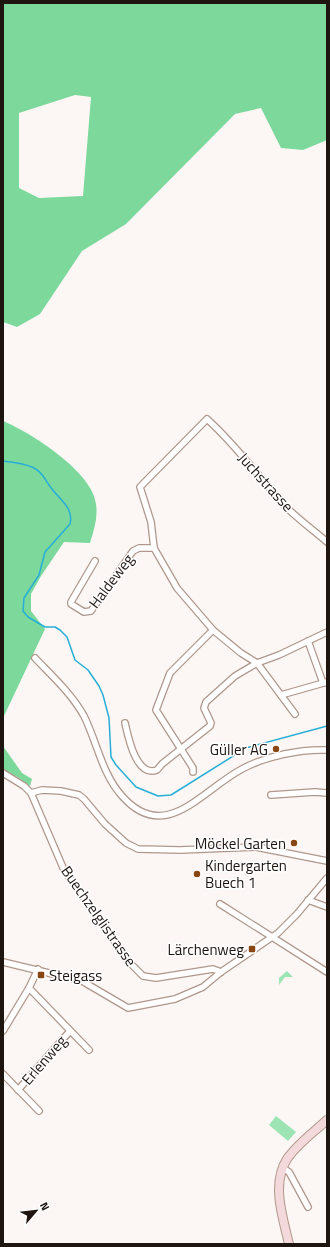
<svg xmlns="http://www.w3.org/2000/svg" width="330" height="1247" font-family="'Titillium Web',sans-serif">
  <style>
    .green { fill: #9de4b4 }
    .forest { fill: #7dd89c; fill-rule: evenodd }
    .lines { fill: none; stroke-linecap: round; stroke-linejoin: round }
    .stream { stroke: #27aed6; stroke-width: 1.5 }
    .street-casing { stroke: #af978c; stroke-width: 8 }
    .secondary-casing { stroke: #af978c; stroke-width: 10 }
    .street { stroke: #fff; stroke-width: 5.5 }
    .secondary { stroke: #f3d9db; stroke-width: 8 }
    .poi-dot { fill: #884712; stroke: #fff; stroke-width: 1.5 }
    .labels { text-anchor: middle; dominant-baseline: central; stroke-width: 3; stroke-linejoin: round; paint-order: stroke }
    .street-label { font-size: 15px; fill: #1e1511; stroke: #fff }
    .poi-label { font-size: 15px; fill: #1e1511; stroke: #fff; text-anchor: end }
  </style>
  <rect width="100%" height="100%" fill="#fcf7f5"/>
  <g class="green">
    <path d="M287,971L293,977H285L279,985V978Z"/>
    <path d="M276,1116L296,1132L288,1141L269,1125Z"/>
  </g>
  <g class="forest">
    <path d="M3,3H327V140L303,150L281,148L261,108L235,114L126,224L82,251L40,314L17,327L3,322ZM75,95L91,97L83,196L39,198L19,188V113Z"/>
    <path d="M3,421C30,432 93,472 96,504C98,517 94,530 90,543L64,542L41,576L31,594V611L45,629L4,716Z"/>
    <path d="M3,746L22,773L32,779L30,786L16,776L10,779H3Z"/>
  </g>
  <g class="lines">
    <path class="stream" d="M3,461C13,462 25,463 34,468C44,473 45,481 52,489C60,500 74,508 70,524L45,552L39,575L24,598L23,611L28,617L45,627H55L60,630L67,637L75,660L88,670L99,686L103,695L109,718L111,757L116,765L136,787L158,796L171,795L246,748L327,726"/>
    <defs>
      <g id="street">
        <path d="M327,542C313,530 298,519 285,506C259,477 236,445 207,419L140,487L151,522L154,548L177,588L213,630L241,653L257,663L279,655L327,632"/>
        <path d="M95,561L71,602V604L84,612L91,611L133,551L139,548H154"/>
        <path d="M308,641L323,683"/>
        <path d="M35,658C52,676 72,694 84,716C97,742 102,774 122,796C165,845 202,790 242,769C266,756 300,749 327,750"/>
        <path d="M281,695L327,682"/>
        <path d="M125,723C128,736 136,778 157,770L162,764L210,726L211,723L204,708L206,702L235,676L257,663L295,714"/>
        <path d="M193,772V768L156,710L170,673L213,630"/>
        <path d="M3,773L24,786L31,793L64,870L129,962L143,976L156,978L213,969L221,972"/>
        <path d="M31,793L42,790L61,791L79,795L84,799L105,824L126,843L138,849L180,850L256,847L327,861"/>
        <path d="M271,795L315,792L327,793"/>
        <path d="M308,900L327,907"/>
        <path d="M220,904L327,972"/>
        <path d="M3,962L82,981L128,1008L175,999L203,987L221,972L278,933L297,914L327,878"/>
        <path d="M29,988L89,1050"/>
        <path d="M3,1031L29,988L38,969"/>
        <path d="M3,1074L39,1111"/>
        <path d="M18,1090L70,1031"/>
        <path d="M283,1168L289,1172L308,1207"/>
      </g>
      <path id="secondary" d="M289,1244C283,1218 271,1184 287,1159C297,1144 314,1132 327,1120"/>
    </defs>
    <use href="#street" class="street-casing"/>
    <use href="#secondary" class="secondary-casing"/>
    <use href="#street" class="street"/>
    <use href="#secondary" class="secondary"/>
  </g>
  <g class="poi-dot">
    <circle cx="276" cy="749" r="4"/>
    <circle cx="294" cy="843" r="4"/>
    <circle cx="197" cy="874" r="4"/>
    <rect x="248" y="945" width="8" height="8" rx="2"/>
    <rect x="37" y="971" width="8" height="8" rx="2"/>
  </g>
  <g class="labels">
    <g class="street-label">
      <text transform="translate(266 482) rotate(48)">Juchstrasse</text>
      <text transform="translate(111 581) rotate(-53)">Haldeweg</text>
      <text transform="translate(99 916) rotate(55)">Buechzelglistrasse</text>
      <text transform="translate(44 1060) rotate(-49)">Erlenweg</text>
    </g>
    <g class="poi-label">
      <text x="268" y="749">Güller AG</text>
      <text x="286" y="843">Möckel Garten</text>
      <text x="205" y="865" text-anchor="start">Kindergarten<tspan x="205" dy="17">Buech 1</tspan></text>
      <text x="244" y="949">Lärchenweg</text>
      <text x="49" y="975" text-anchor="start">Steigass</text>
    </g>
  </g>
  <rect width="330" height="1247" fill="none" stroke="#1e1511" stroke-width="8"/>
  <g transform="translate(36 1211) rotate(62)" stroke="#ffffff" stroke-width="3" paint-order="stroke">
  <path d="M0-3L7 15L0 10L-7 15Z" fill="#1e1511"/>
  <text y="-6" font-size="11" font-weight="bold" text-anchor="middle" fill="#1e1511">N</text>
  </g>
</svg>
